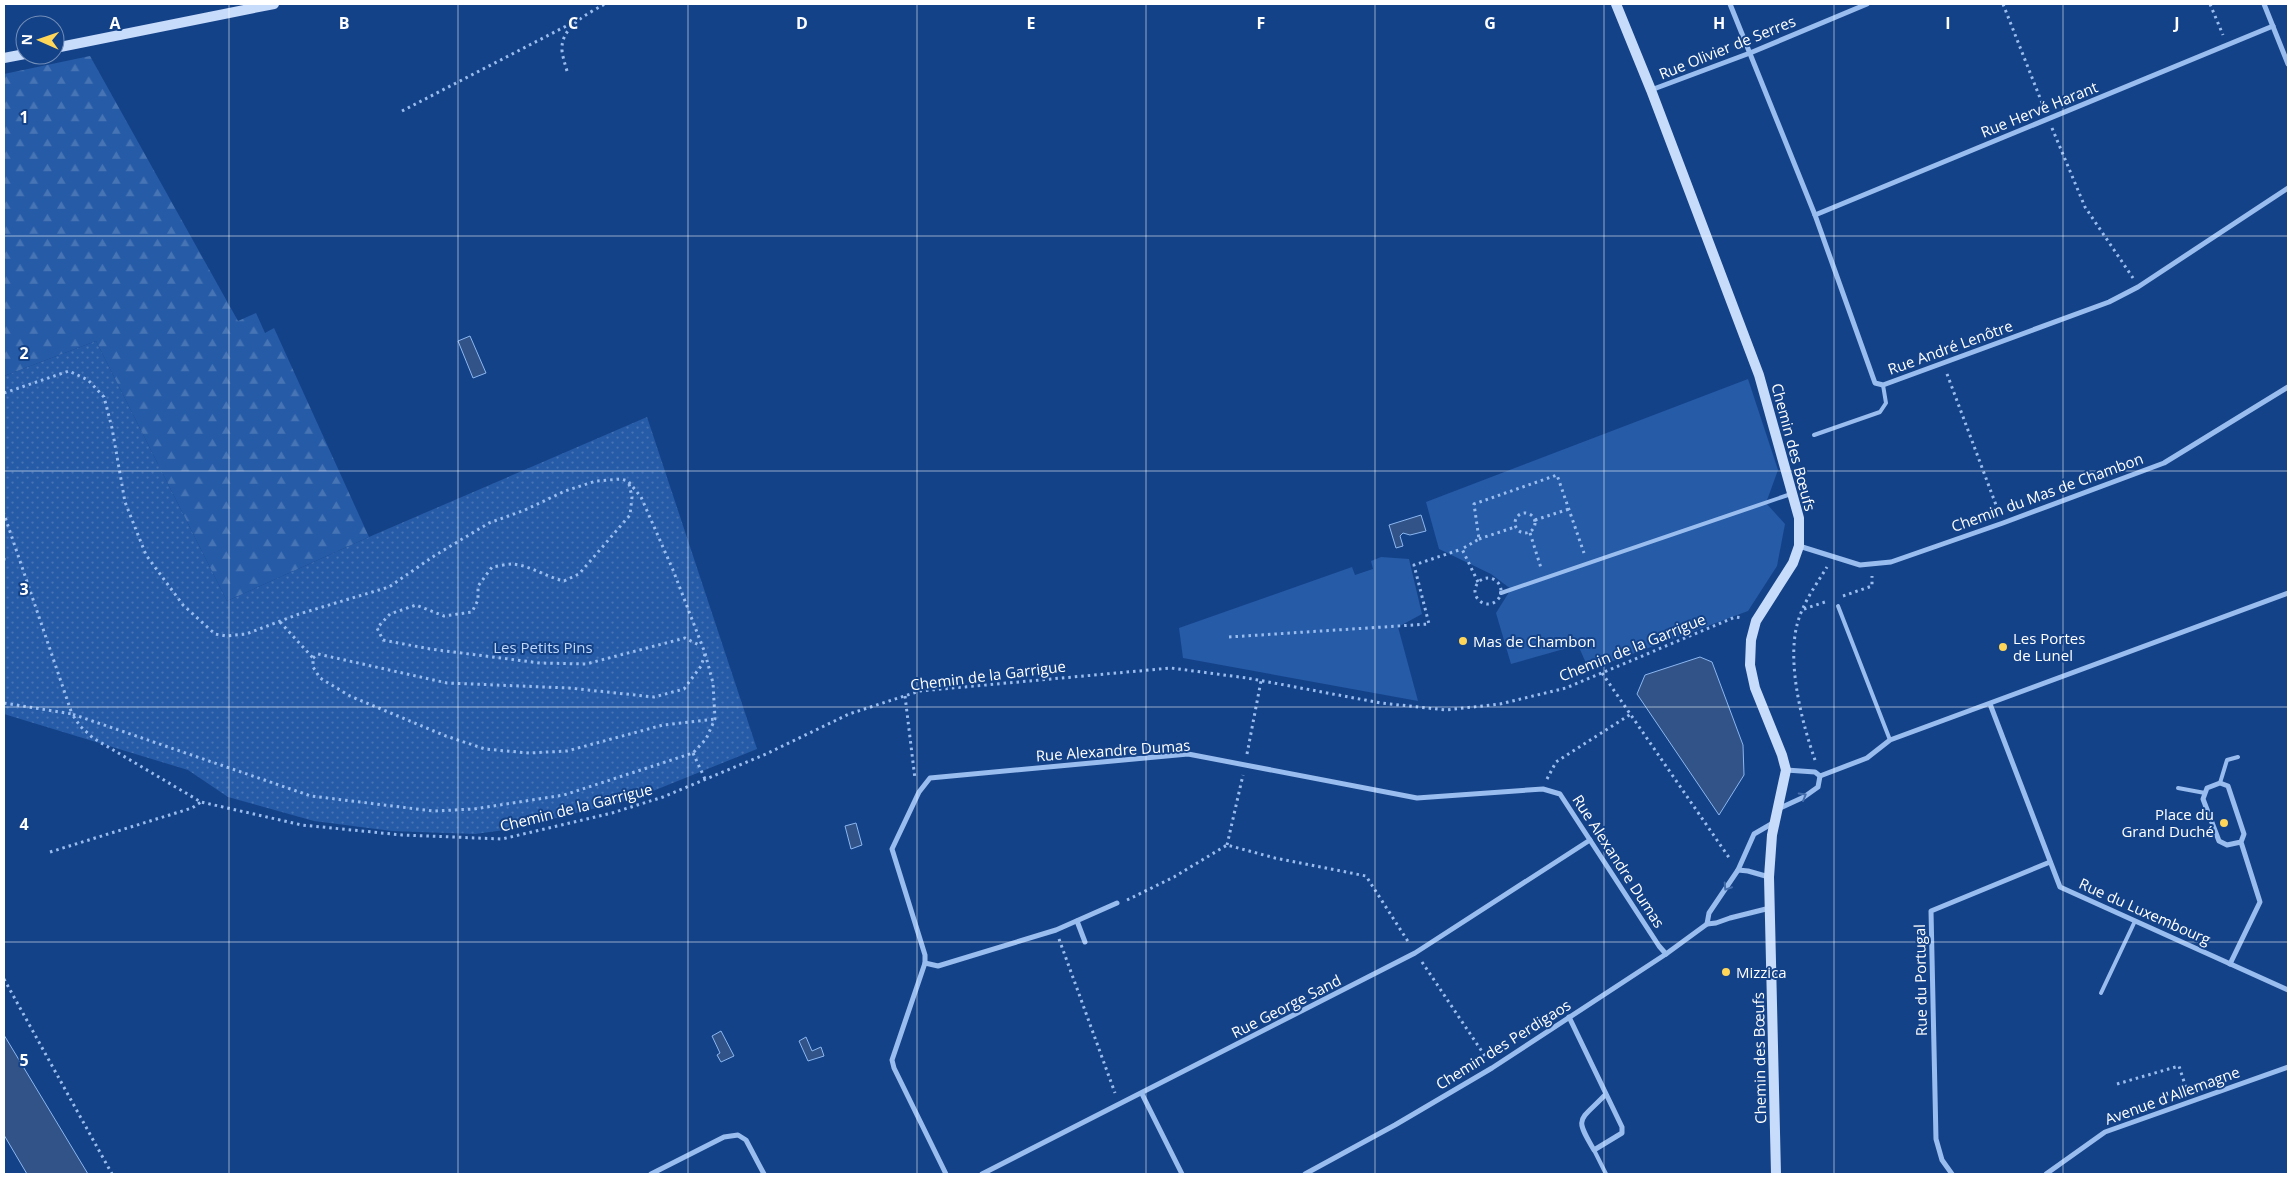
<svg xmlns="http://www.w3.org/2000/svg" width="2292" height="1178" font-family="'Open Sans',sans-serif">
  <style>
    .grass { fill: url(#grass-dots) }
    .forest { fill: url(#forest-firs) }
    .garden { fill: #265ba7 }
    .water { fill: #315387; stroke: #8bb7f2 }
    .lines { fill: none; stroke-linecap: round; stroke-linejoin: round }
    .path { stroke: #9abdef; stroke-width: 3; stroke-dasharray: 2.5 4; stroke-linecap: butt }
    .lane { stroke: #9abdef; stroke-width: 4 }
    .street { stroke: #9abdef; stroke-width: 5 }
    .secondary { stroke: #c7dbfb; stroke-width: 10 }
    .oneway { stroke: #436dac }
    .grid { fill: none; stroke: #fff; stroke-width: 1; stroke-opacity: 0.55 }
    .poi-dot { fill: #ffd658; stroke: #144288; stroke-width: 2 }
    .labels { text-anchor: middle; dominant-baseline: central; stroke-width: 4; stroke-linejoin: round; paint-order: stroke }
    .street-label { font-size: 15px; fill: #fff; stroke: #144288 }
    .poi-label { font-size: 15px; fill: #fff; stroke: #144288; text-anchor: start }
    .park-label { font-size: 15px; fill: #c0d8fb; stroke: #144288 }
    .grid-label { font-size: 16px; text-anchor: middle; font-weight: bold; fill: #fff; stroke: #144288; stroke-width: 4; stroke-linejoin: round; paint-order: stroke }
  </style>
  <defs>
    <pattern id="grass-dots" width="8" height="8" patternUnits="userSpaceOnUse" patternTransform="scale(1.25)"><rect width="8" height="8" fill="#265ba7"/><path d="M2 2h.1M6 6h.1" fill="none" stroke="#4774b4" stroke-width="1.8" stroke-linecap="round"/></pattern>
    <pattern id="forest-firs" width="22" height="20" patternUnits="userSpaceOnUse" patternTransform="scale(1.25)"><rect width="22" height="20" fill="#265ba7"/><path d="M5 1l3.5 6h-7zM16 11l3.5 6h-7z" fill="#4774b4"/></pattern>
  </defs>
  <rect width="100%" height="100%" fill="#144288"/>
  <path class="grass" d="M96,341L227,601L369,537L647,417L757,749L633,799L511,829L475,834L392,831L314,821L228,797L188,770L4,714V376Z"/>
  <path class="forest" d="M90,56L238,321L256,313L265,333L274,328L369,537L227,601L96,341L4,376V74Z"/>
  <g class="garden">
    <path d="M1748,379L1778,470L1766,503L1785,524L1777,566L1748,611L1589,670L1578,645L1511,664L1496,613L1511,589L1491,574L1439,549L1426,502Z"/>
    <path d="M1381,557L1409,559L1422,614L1398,627L1418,701L1183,658L1179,628L1352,567L1355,575L1373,569L1371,561Z"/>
  </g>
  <g class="water">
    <path d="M470,336L486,373L473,378L458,341Z"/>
    <path d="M1421,515L1426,531L1410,535L1403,533L1400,536L1403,546L1396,548L1389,525Z"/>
    <path d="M1700,657L1712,662L1743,745L1744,775L1719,815L1637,694L1645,675Z"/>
    <path d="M856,823L862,845L851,849L845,826Z"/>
    <path d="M721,1031L734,1056L721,1062L717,1055L720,1053L712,1036Z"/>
    <path d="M4,1035L88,1174H27L4,1135Z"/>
    <path d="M806,1037L812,1051L821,1047L824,1056L808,1061L799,1041Z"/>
  </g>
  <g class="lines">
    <g class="path">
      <path d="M2003,4L2044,108"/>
      <path d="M2210,4L2223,35"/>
      <path d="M567,71C565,64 563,58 562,51C560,27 587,14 605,4"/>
      <path d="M402,111L574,22"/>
      <path d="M2052,128L2085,207L2133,278"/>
      <path d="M1947,374L1999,513"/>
      <path d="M4,393L69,371L88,380L104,397L112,428L125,502L146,555L183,605L215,634L226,636L246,634L299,614L389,587L434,556L489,523L525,510L565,491L596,481L621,479L628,481L641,497L673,570L705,653L713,683L715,719L706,739L693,753L564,795L474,809L433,811L311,796L72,714L4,514"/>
      <path d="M629,484L632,497L630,515L579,574L564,581C547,577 531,566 513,564C507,564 499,566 492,567L478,586V600L472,612L444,616L416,605L390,614L377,628L383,640L430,649L540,663L586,664L685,638L701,646"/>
      <circle cx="1525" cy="523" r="10"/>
      <path d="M1535,520L1569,509"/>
      <path d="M1530,533L1541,568"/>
      <path d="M1479,539L1515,527"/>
      <path d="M4,558V563"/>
      <circle cx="1488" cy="591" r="13"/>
      <path d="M1478,582L1462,549L1479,539L1474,504L1557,475L1584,553"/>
      <path d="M1843,596L1872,586V576"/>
      <path d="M1804,609L1828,601"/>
      <path d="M280,622L313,658V667L320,678L350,696L446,736L485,749L529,753L567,751L663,725L715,719"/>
      <path d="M1229,637L1429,624L1414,565L1462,549"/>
      <path d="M313,658L318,654L447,683L569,688L654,697L684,689L701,666L705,654"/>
      <path d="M1602,673L1730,859"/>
      <path d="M905,696L915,779"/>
      <path d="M4,703L72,714L80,726L93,738L201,802L302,825L402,835L502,839L612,813L663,797L766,754L849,714L920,691L1171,668L1247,678L1381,703L1446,710L1500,704L1566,688L1735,617L1743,618"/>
      <path d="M693,753L705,779"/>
      <path d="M1247,754L1261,681"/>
      <path d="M1815,760C1802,723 1787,664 1797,625C1802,604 1816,585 1827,567"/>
      <path d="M1547,779L1556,762L1631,714"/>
      <path d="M1227,845L1243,775"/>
      <path d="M50,852L192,808L201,802"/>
      <path d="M1127,900L1174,877L1227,845L1275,858L1366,876L1409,943"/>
      <path d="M1059,939L1115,1093"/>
      <path d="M1422,962L1487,1059"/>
      <path d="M4,979L112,1174"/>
      <path d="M2117,1084L2179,1066L2187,1091"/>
    </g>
    <g class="lane">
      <path d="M1814,435L1880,412L1886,403L1883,385"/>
      <path d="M1501,593L1791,494"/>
      <path d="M1838,606L1890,740"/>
      <path d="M2220,783L2227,760L2238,757"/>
      <path d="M2178,788L2205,793"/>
      <path d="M2101,993L2135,921"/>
      <path d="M1594,1150L1606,1174"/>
    </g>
    <g class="street">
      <path d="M1730,4L1815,215L1875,383L1883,385L2109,302L2138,287L2288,188"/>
      <path d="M2264,4L2288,64"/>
      <path d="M1651,90L1750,53L1867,4"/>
      <path d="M1815,215L2273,26"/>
      <path d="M1799,546L1860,565L1891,562L2003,523L2164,463L2288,387"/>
      <path d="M1990,704L2060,887L2288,990"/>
      <path d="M1786,770L1815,772L1820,776"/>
      <path d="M1820,776L1867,758L1890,740L2288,593"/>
      <path d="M1778,809L1804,797L1818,787L1820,776"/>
      <path d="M1738,870L1748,871L1769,877"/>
      <path d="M1077,921L1085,942"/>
      <path d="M1707,924L1709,913L1738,870L1754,834L1773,823"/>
      <path d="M925,963L938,966L1056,930L1117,903"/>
      <path d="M2230,964L2260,902L2241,842L2244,834L2228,786L2220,783L2207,788L2203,799L2219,841L2227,845L2241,842"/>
      <path d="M1569,1017L1622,1127V1133L1594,1150C1574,1116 1579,1122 1605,1095"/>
      <path d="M1142,1094L1182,1174"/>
      <path d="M651,1174L724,1137L738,1135L746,1140L764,1174"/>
      <path d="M946,1174L894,1068L892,1060L925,963V955L892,849L919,792L930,778L1188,754L1417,798L1543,789L1560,794L1659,946L1666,954"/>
      <path d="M982,1174L1415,953L1590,840"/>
      <path d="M1305,1174L1395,1125L1492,1068L1666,954L1707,924L1716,923L1730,918L1770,908"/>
      <path d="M1952,1174L1942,1160L1936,1139L1931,911L2050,862"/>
      <path d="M2046,1174L2105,1132L2288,1067"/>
    </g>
    <g class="secondary">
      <path d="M1616,4L1651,90L1759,375L1799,518V546L1793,563L1756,621L1751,640L1750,665L1755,688L1782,755L1786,770L1772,835L1769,877L1776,1174"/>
      <path d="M55,48L274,4"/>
      <path d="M4,58L25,54"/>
    </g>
  </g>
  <defs><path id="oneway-chevron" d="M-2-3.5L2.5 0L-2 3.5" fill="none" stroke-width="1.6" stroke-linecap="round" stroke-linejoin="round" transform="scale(1.25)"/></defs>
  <g class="oneway">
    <use href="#oneway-chevron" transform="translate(1803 796) rotate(-30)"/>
    <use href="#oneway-chevron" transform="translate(1727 887) rotate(123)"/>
  </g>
  <path class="grid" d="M229,4V1174M458,4V1174M688,4V1174M917,4V1174M1146,4V1174M1375,4V1174M1604,4V1174M1834,4V1174M2063,4V1174M4,236H2288M4,471H2288M4,707H2288M4,942H2288"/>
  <g class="poi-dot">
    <circle cx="1463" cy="641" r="5"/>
    <circle cx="2003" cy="647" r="5"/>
    <circle cx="2224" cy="823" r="5"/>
    <circle cx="1726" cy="972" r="5"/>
  </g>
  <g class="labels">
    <g class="street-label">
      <text transform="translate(1727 47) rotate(-22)">Rue Olivier de Serres</text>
      <text transform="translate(2039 109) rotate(-22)">Rue Hervé Harant</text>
      <text transform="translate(1950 347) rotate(-20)">Rue André Lenôtre</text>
      <text transform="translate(1794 447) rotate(75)">Chemin des Bœufs</text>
      <text transform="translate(2047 492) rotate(-20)">Chemin du Mas de Chambon</text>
      <text transform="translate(1632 647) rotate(-22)">Chemin de la Garrigue</text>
      <text transform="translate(988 675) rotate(-7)">Chemin de la Garrigue</text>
      <text transform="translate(1113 750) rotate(-4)">Rue Alexandre Dumas</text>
      <text transform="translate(576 807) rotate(-14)">Chemin de la Garrigue</text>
      <text transform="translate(1619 861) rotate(57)">Rue Alexandre Dumas</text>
      <text transform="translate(2145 911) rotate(24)">Rue du Luxembourg</text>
      <text transform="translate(1920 980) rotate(-91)">Rue du Portugal</text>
      <text transform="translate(1286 1006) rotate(-27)">Rue George Sand</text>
      <text transform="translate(1503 1044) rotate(-32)">Chemin des Perdigaos</text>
      <text transform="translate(1759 1058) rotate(-91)">Chemin des Bœufs</text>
      <text transform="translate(2172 1095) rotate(-20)">Avenue d'Allemagne</text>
    </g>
    <g class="poi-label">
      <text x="2013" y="638">Les Portes<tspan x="2013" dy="17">de Lunel</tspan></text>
      <text x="1473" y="641">Mas de Chambon</text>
      <text x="2214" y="814" text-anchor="end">Place du<tspan x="2214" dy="17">Grand Duché</tspan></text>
      <text x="1736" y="972">Mizzica</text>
    </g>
    <g class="park-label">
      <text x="543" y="647">Les Petits Pins</text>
    </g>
  </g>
  <g class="grid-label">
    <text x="115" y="29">A</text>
    <text x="344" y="29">B</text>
    <text x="573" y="29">C</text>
    <text x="802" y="29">D</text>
    <text x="1031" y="29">E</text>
    <text x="1261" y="29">F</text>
    <text x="1490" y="29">G</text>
    <text x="1719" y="29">H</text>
    <text x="1948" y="29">I</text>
    <text x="2177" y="29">J</text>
    <text x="24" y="123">1</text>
    <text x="24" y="359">2</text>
    <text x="24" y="595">3</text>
    <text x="24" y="830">4</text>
    <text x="24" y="1066">5</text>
  </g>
  <rect width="2292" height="1178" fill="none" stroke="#ffffff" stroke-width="10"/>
  <g transform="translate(40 40) rotate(272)"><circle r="24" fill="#144288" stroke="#728eb8"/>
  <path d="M0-4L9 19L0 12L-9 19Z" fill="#ffd658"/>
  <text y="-8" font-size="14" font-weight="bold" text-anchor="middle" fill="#ffffff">N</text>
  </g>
</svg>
